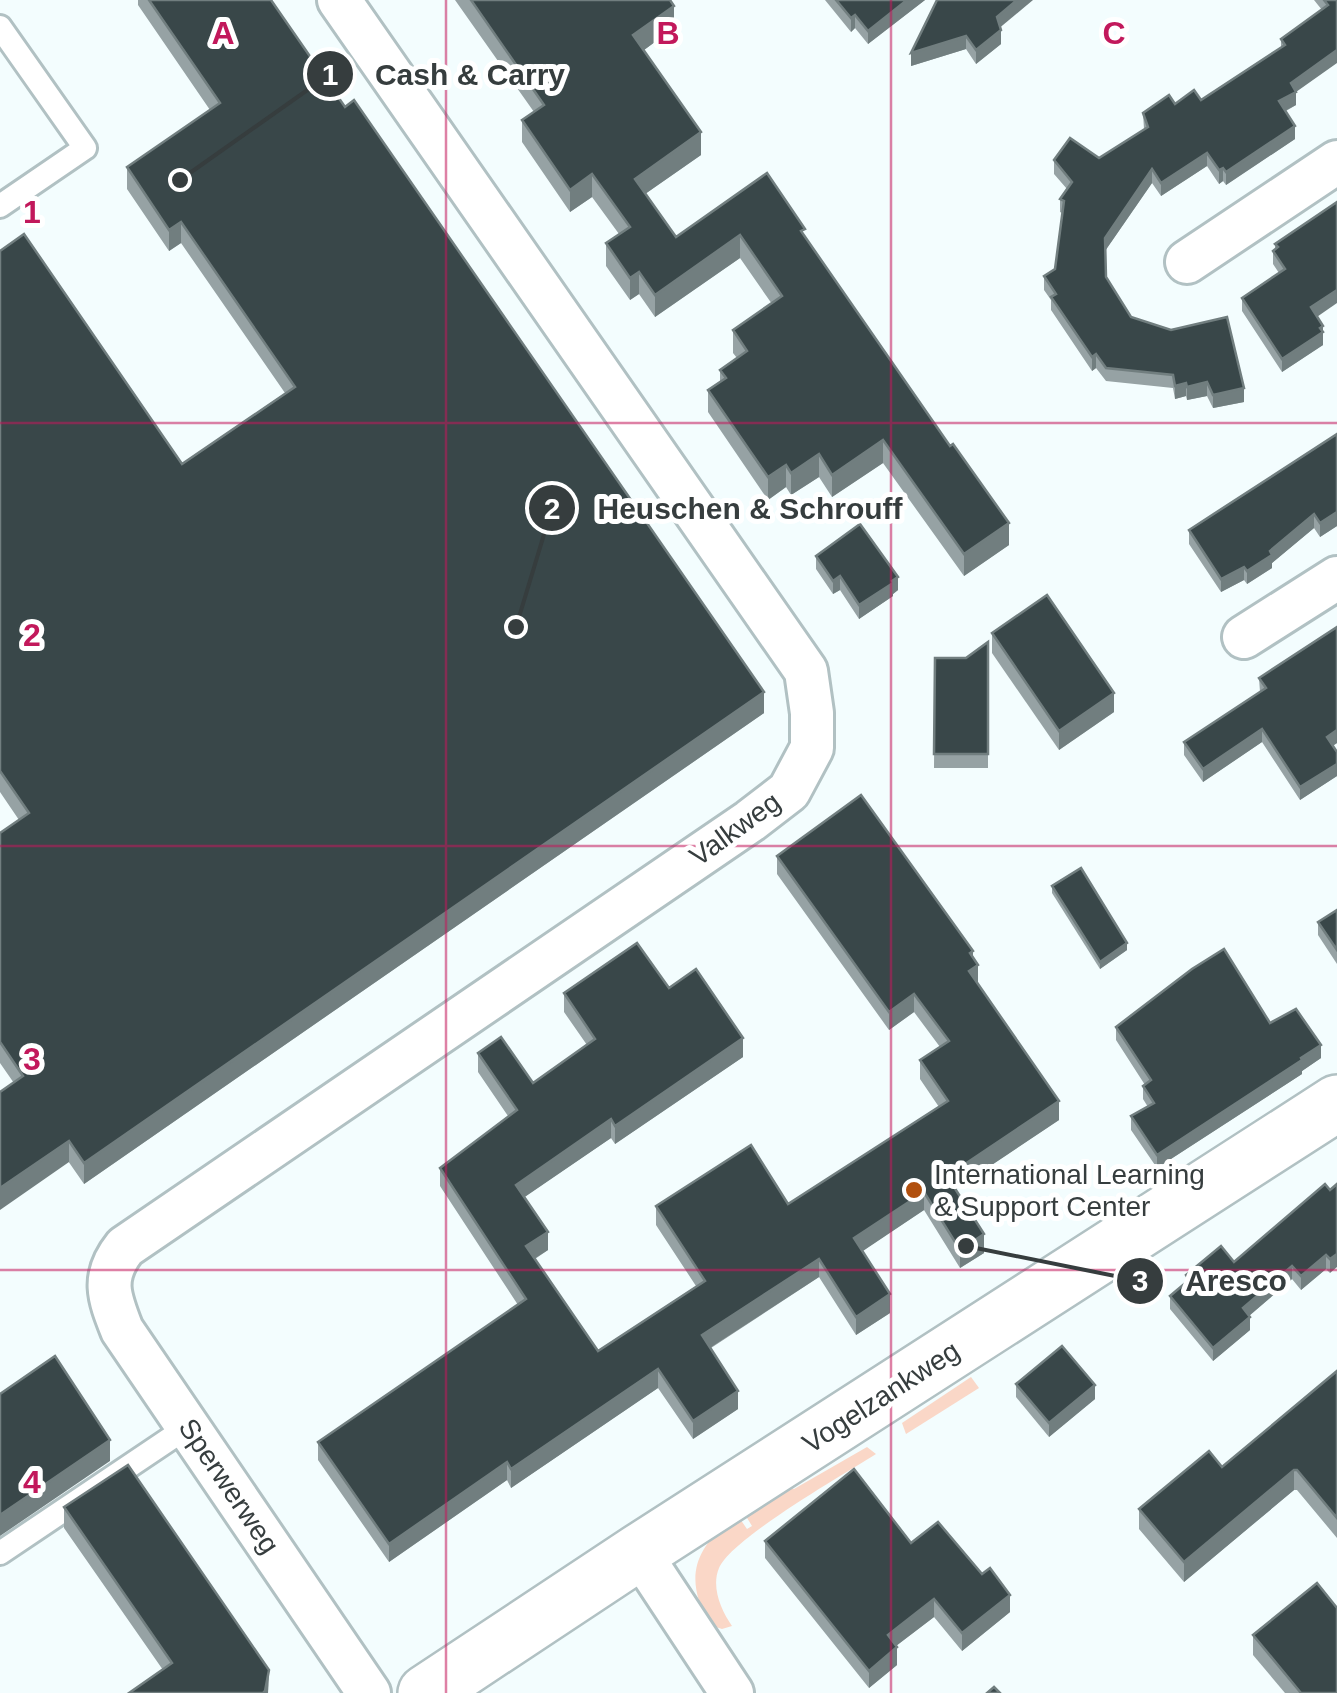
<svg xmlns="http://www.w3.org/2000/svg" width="1337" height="1693" font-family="Arial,sans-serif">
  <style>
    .green { fill: #fad7c7 }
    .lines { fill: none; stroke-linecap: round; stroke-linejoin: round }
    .lane-casing { stroke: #b1c1c3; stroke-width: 28 }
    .street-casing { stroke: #b1c1c3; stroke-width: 48 }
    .secondary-casing { stroke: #b1c1c3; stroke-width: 60 }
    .lane { stroke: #fff; stroke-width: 22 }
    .street { stroke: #fff; stroke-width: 42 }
    .secondary { stroke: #fff; stroke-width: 55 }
    .wall { fill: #96a2a4 }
    .shaded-wall { fill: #717e7f }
    .building { fill: #394749; stroke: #717e7f; stroke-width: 2.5 }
    .grid { fill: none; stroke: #c2185b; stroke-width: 2.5; stroke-opacity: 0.55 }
    .poi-dot { fill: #b1500e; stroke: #fff; stroke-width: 4 }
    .labels { text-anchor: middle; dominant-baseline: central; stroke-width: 10; stroke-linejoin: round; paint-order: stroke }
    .street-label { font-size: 28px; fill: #363d3e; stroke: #fff }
    .poi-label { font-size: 28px; fill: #363d3e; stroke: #fff; text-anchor: start }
    .grid-label { font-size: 32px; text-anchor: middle; font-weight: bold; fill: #c2185b; stroke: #fff; stroke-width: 10; stroke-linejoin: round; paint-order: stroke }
    .leader { fill: none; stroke: #363d3e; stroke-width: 4 }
    .callout-dot { fill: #363d3e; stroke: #fff; stroke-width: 4 }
    .mark-label { font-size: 30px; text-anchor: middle; font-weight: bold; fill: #fff }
    .callout-label { font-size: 30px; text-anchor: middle; font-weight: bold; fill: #363d3e; stroke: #fff; stroke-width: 10; stroke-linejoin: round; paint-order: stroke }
  </style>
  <rect width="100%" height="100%" fill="#f3fdfe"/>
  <g class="green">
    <path d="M971,1377L979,1388L906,1434L902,1423Z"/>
    <path d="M867,1447L876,1454C843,1475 732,1538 719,1568C711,1587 721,1610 732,1626L722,1629L710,1625C683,1578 694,1546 738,1516L747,1529L752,1526L744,1513L785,1486L794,1489Z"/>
  </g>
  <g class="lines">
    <defs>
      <g id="lane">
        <path d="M0,27L85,148L0,206"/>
        <path d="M0,1553L189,1426"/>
      </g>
      <g id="street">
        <path d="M339,0L806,671L812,713V748L789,791L750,821L125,1247C101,1277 109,1297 122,1330L369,1693"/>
        <path d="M1187,262L1337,162"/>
        <path d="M1244,637L1337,578"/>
        <path d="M639,1552L732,1693"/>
      </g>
      <path id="secondary" d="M426,1693L639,1552L1337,1103"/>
    </defs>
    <use href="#lane" class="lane-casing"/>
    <use href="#street" class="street-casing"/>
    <use href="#secondary" class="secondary-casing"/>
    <use href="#lane" class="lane"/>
    <use href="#street" class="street"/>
    <use href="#secondary" class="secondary"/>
  </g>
  <g class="wall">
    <path d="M138,0H271L764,713L84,1184L0,1063V833L19,820L0,792V251L182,464L285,393L181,243L169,251L127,189V167L210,110L138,5Z"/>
    <path d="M455,0H670L674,28L644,50L701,155L645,194L676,237L767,173L805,237L1009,545L964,576L883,463L832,497L819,477L791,495L786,487L768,500L708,412V390L720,381V370L737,358L733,353V330L772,304L740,258L655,317L639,294L630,300L606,266V243L619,234L592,197L570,212L522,142V120L534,112Z"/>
    <path d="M825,0H925L868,44L855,28L851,32Z"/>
    <path d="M937,0L1000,27L1001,44L976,64L966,49L911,66Z"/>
    <path d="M1314,0H1337L1296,92V105L1286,111L1295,139L1226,185L1223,181L1219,184L1207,166L1161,196L1152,183L1105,251L1106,277L1131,317L1244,402L1213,408L1207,396L1187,400L1186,396L1175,399L1173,388L1106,381L1096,368L1092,371L1051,310V300L1044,290V276L1055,269L1062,213L1060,212V199L1067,189L1054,174V160L1099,158L1144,129L1143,113L1175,104L1201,100L1281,47V39L1322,10Z"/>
    <path d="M1337,202L1317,316L1323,326V345L1282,372L1242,311V298L1279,273L1273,264V251L1275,250V244Z"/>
    <path d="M1337,434V526L1320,537L1314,528L1272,563V568L1247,584L1244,580L1221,592L1189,544V530Z"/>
    <path d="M816,556L898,590L893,594V596L859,619L840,590L833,594L816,569Z"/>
    <path d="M1337,627V743L1333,746L1337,752V776L1300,800L1262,742L1203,782L1184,755V742L1260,692L1259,678Z"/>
    <path d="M992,633L1114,712L1059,750L992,653Z"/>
    <path d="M988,642V768H934L935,658H966Z"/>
    <path d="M777,856L973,958L978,983L1059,1120L955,1189L984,1253L960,1268L924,1210L862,1251L890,1313L856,1335L819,1277L711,1348L738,1409L693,1439L658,1388L511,1488L507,1480L389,1562L318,1460V1442L518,1305L440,1186V1168L508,1116L478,1072V1053L533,1083L587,1045L564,1012V993L669,988L743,1057L615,1144L611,1138L524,1197L548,1250L535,1259L598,1351L696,1286L656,1225V1206L788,1204L939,1107L920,1079V1060L940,1047L914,1012L889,1030L777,874Z"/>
    <path d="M1052,886L1127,950L1100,969L1052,893Z"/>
    <path d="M1337,910V964L1318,935V922Z"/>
    <path d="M1270,1023L1321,1058L1302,1071V1074L1157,1168L1131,1130V1116L1148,1107L1143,1099V1086L1145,1085L1116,1040V1027Z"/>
    <path d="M1337,1184L1330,1273L1326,1269L1301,1290L1292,1279L1249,1316L1250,1330L1213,1361L1170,1309V1296L1186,1283V1275L1234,1262Z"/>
    <path d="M1337,1371V1538L1297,1490H1294L1184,1582L1139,1529V1509L1222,1467Z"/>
    <path d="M1016,1384L1095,1399L1049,1437L1016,1397Z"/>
    <path d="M64,1507L269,1670L268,1693H129L163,1670L64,1528Z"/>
    <path d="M765,1541L911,1543L1010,1612L962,1651L934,1617L896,1646L897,1665L869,1688L765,1558Z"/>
    <path d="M1253,1635L1337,1693H1285L1253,1655Z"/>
  </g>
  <g class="shaded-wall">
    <path d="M907,0H925L868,44V31Z"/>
    <path d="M1017,0H1033L997,30V17Z"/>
    <path d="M674,6V28L633,58V35Z"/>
    <path d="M855,15V28L851,32V18Z"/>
    <path d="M1001,30V44L976,64V50Z"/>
    <path d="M966,36V49L911,66V53Z"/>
    <path d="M1337,50V63L1296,92V105L1279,114V101L1291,83Z"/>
    <path d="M1295,126V139L1226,185V172Z"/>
    <path d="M701,132V155L635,201V179Z"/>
    <path d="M1207,153V166L1161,196V183Z"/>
    <path d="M1223,168V181L1219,184V170Z"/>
    <path d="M1152,169V183L1105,251V238Z"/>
    <path d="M592,174V197L570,212V190Z"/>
    <path d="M181,222V243L169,251V230Z"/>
    <path d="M740,235V258L655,317V295Z"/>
    <path d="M639,272V294L630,300V278Z"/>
    <path d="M1337,290V303L1311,321V307Z"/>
    <path d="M1323,326V345L1282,372V359Z"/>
    <path d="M1096,354V368L1092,371V357Z"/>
    <path d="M1207,382V396L1187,400V387Z"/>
    <path d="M1186,383V396L1175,399V386Z"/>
    <path d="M1244,388V402L1213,408V395Z"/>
    <path d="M883,440V463L832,497V475Z"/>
    <path d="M819,454V477L791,495V473Z"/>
    <path d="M786,465V487L768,500V477Z"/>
    <path d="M1337,512V526L1320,537V523Z"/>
    <path d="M1314,514V528L1272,563V568L1247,584V571Z"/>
    <path d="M1009,523V545L964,576V554Z"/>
    <path d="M1244,567V580L1221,592V579Z"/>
    <path d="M840,576V590L833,594V581Z"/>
    <path d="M898,577V590L893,594V596L859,619V605Z"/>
    <path d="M764,692V713L84,1184V1163Z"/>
    <path d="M1114,693V712L1059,750V731Z"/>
    <path d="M1262,729V742L1203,782V769Z"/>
    <path d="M1337,730V743L1327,749V737Z"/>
    <path d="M1337,764V776L1300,800V787Z"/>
    <path d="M1127,943V950L1100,969V962Z"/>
    <path d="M973,951V968L978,965V983L969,990L970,953Z"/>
    <path d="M914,994V1012L889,1030V1012Z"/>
    <path d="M743,1038V1057L615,1144V1126Z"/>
    <path d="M1321,1045V1058L1302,1071V1074L1157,1168V1155Z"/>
    <path d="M1059,1101V1120L947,1195V1176Z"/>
    <path d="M611,1119V1138L516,1203V1185Z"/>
    <path d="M69,1141V1162L0,1210V1188Z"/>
    <path d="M924,1192V1210L854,1257V1238Z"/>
    <path d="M548,1232V1250L526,1264V1246Z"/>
    <path d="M984,1234V1253L960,1268V1250Z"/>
    <path d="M1337,1254V1267L1330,1273V1259Z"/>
    <path d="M1326,1255V1269L1301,1290V1276Z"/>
    <path d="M819,1259V1277L702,1353V1335Z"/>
    <path d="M1292,1266V1279L1243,1321V1308Z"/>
    <path d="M890,1294V1313L856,1335V1317Z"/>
    <path d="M1250,1317V1330L1213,1361V1348Z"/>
    <path d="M658,1369V1388L511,1488V1469Z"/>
    <path d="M1095,1385V1399L1049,1437V1423Z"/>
    <path d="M738,1391V1409L693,1439V1421Z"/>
    <path d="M110,1440V1461L0,1536V1515Z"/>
    <path d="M507,1462V1480L389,1562V1544Z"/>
    <path d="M1294,1470V1490L1184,1582V1562Z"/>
    <path d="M1010,1595V1612L962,1651V1633Z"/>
    <path d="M934,1599V1617L888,1652V1635Z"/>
    <path d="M897,1647V1665L869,1688V1671Z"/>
    <path d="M269,1670L268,1693H263Z"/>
  </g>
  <g class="building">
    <path d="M149,0H271L345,107L354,100L764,692L84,1163L69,1141L0,1188V1092L23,1076L0,1042V833L29,813L0,771V251L24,234L182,464L295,387L181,222L169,230L127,167L220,103Z"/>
    <path d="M471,0H670L674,6L633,35L701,132L635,179L676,237L767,173L805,229L801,231L950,446L953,444L1009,523L964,554L883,440L832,475L819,454L791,473L786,465L768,477L708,390L726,378L720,370L747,351L733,330L782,296L740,235L655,295L639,272L630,278L606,243L630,227L592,174L570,190L522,120L544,105Z"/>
    <path d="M836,0H907L868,31L855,15L851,18Z"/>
    <path d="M937,0H1017L997,17L1001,30L976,50L966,36L911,53Z"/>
    <path d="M1324,0H1337V50L1291,83L1296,92L1279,101L1295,126L1226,172L1223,168L1219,170L1207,153L1161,183L1152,169L1105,238L1106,277L1131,317L1171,330L1227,317L1244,388L1213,395L1207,382L1187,387L1186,383L1175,386L1173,375L1106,368L1096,354L1092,357L1051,297L1056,294L1044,276L1055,269L1064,201L1060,199L1072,182L1054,160L1070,138L1099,158L1148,127L1143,113L1169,95L1175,104L1194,90L1201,100L1285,45L1281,39L1328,5Z"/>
    <path d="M1337,202V290L1311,307L1323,326L1320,328L1323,332L1282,359L1242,298L1285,269L1273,251L1278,247L1275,244Z"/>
    <path d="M1337,434V512L1320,523L1314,514L1270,551L1272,555L1247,571L1244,567L1221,579L1189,530Z"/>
    <path d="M860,524L898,577L892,581L893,583L859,605L840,576L833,581L816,556Z"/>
    <path d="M1047,595L1114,693L1059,731L992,633Z"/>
    <path d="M1337,627V730L1327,737L1337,752V764L1300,787L1262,729L1203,769L1184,742L1266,688L1259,678Z"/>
    <path d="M988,642V754H934L935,658H966Z"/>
    <path d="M861,795L973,951L970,953L978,965L969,971L1059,1101L947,1176L984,1234L960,1250L924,1192L854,1238L890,1294L856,1317L819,1259L702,1335L738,1391L693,1421L658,1369L511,1469L507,1462L389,1544L318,1442L526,1299L440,1168L517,1110L478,1053L501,1037L533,1083L595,1039L564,993L637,943L669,988L696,969L743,1038L615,1126L611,1119L516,1185L548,1232L526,1246L598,1351L705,1281L656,1206L751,1145L788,1204L948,1101L920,1060L949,1041L914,994L889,1012L777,856Z"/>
    <path d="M1081,868L1127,943L1100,962L1052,886Z"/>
    <path d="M1337,910V950L1318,922Z"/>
    <path d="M1224,949L1270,1023L1296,1009L1321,1045L1301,1058L1302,1060L1157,1155L1131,1116L1154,1103L1143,1086L1151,1080L1116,1027L1192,969Z"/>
    <path d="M1325,1184L1330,1190L1337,1184V1254L1330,1259L1326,1255L1301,1276L1292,1266L1243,1308L1250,1317L1213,1348L1170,1296L1189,1280L1186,1275L1221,1246L1234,1262Z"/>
    <path d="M1062,1346L1095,1385L1049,1423L1016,1384Z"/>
    <path d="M55,1356L110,1440L0,1515V1394Z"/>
    <path d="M1337,1371V1518L1297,1470H1294L1184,1562L1139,1509L1209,1451L1222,1467Z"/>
    <path d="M128,1465L269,1670L265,1691L263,1693H129L172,1663L64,1507Z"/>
    <path d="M854,1469L911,1543L938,1522L982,1574L990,1568L1010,1595L962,1633L934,1599L888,1635L897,1647L869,1671L765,1541Z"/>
    <path d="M1317,1583L1337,1608V1693H1301L1253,1635Z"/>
    <path d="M994,1687L1000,1693H987Z"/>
  </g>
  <path class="grid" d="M446,0V1693M891,0V1693M0,423H1337M0,846H1337M0,1270H1337"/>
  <circle class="poi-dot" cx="914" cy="1190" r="10"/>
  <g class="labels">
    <g class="street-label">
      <text transform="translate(735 829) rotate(-36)">Valkweg</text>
      <text transform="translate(881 1397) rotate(-33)">Vogelzankweg</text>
      <text transform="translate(229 1486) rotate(56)">Sperwerweg</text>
    </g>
    <g class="poi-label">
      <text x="934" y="1174">International Learning<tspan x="934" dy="32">&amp; Support Center</tspan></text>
    </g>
  </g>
  <g class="grid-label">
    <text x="223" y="44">A</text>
    <text x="668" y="44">B</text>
    <text x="1114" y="44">C</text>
    <text x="32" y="223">1</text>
    <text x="32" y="646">2</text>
    <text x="32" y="1070">3</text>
    <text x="32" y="1493">4</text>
  </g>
  <path class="leader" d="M180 180L330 74M516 627L552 508M966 1246L1140 1281"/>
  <g class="callout-dot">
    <circle cx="180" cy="180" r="10"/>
    <circle cx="516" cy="627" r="10"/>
    <circle cx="966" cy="1246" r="10"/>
    <circle cx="330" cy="74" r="25"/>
    <circle cx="552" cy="508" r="25"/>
    <circle cx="1140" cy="1281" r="25"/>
  </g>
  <g class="mark-label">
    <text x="330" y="85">1</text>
    <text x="552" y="519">2</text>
    <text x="1140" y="1291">3</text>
  </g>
  <g class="callout-label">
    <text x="470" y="85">Cash &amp; Carry</text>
    <text x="750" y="519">Heuschen &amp; Schrouff</text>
    <text x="1236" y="1291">Aresco</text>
  </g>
</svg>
